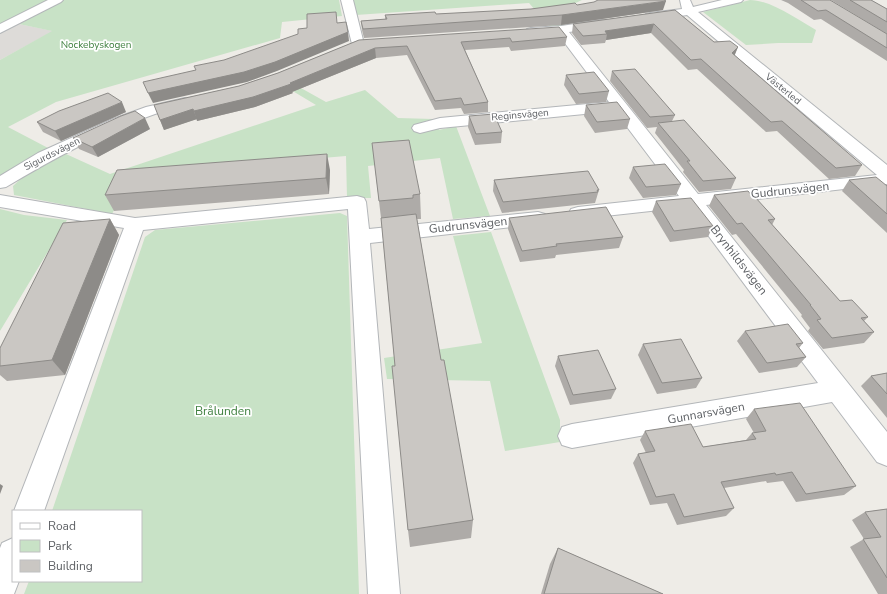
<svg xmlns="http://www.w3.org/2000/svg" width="887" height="594" font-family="'Nunito Sans',sans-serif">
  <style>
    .industrial { fill: #dddbd8 }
    .green { fill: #c8e2c6 }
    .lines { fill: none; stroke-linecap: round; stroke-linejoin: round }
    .minor-casing { stroke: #b3b6b9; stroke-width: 2 }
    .minor { fill: #fff; fill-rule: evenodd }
    .wall { fill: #aeaba8 }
    .shaded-wall { fill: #8d8b88 }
    .building { fill: #cac7c3; stroke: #8d8b88 }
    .labels { text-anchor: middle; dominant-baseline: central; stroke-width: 3.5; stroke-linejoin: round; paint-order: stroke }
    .far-park-label { font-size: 10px; fill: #418141; stroke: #fff }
    .far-street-label { font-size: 10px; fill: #5e6165; stroke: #fff }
    .street-label { font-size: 12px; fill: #5e6165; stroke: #fff }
    .park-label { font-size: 12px; fill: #418141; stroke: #fff }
  </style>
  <rect width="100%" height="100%" fill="#eeece7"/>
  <path class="industrial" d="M19,24L53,31L0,60V33Z"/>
  <g class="green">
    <path d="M0,0H49L0,24Z"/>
    <path d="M64,0H339L342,16L282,22L280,38L56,102L8,127L50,149L0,176V60L52,31L19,24Z"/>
    <path d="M352,0H582L554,13L566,26L550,27L529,3L356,15Z"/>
    <path d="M750,0C771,0 798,20 816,30L812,43H778L746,45L703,12Z"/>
    <path d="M283,78L326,102L365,90L398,118L433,119L439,130L456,126L490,216L453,219L440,158L368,166L371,198H347L346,156L133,174L112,214L14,195L13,186L25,175L66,154L110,174L316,105L276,81Z"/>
    <path d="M0,209L24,215L67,220L0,331Z"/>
    <path d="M340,213L347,216L359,594H24L29,581H141V511H52L145,237L155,230Z"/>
    <path d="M491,232L560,420V442L505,451L490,381L387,379L384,358L482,343L453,236Z"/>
  </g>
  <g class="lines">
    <defs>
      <g id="minor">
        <path d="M48,0H63L61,2L0,33V24Z"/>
        <path d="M341,0H353L364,44L363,47H353L352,44Z"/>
        <path d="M680,0H690L693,7L722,0H743L741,2L698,12L887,165V184L706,205L887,432V466L877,462L832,402L572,448L562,445L558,436L562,427L572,424L818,383L687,207L578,219L571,217L569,213L571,209L578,207L679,196L615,111L440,128L420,133L414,131L412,128L414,125L440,118L609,102L558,34L527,35L525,32L527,29L531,28L561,26L602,20L606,21L608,24L606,27L569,32L698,194L877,175L687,15L650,21L646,20L644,17L646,14L650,13L682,9Z"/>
        <path d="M185,98L190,99L192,102L190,105C178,108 166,110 155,114C102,132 53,159 6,187L0,188V176L38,153L113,119L146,107Z"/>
        <path d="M0,195L135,218L357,196L364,198L366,202L369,229L538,212L545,214L548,218L545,222L538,224L370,243L400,594H368L348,209L143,230L44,511H14L124,228L0,207Z"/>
        <path d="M13,538V581H19L14,594H0V548L2,543Z"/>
      </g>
    </defs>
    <use href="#minor" class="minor-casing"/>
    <use href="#minor" class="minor"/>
  </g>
  <g class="wall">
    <path d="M781,0H830L887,34V61L821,19L814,20L788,3Z"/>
    <path d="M831,0H871L887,9V34Z"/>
    <path d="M577,5L663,10L561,25L364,38L362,30L361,21L385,19V15L436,14L483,12L531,9Z"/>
    <path d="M675,10L714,42L738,47L734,55L862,165L855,176L829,179L777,131L766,132L697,69L688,70L651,33L606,40L605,43L581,45L572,33L573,24Z"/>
    <path d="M567,37L565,46L511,51L509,47L465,50L488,102V112L464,114L461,108L435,110L407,55L376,58L292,92L293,93L255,107L197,121V119L164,130L154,105L239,86L278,73L359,40Z"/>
    <path d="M612,71L675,115L672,121L736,178L731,189L699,192L683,172L684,170L655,133L657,127L647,128L610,81Z"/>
    <path d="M566,75L609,91L606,102L576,104L564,85Z"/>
    <path d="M586,105L630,119L627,129L595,133L584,116Z"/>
    <path d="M126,112L61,141L43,132L37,122Z"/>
    <path d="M469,116L502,132L501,143L475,145L468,127Z"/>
    <path d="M150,129L98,157L79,149L73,138Z"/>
    <path d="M372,143L420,194L421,219H417L441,360L473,520L471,538L410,547L408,530L395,366L381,218Z"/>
    <path d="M633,167L681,184L676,195L643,198L629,178Z"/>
    <path d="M330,170L329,194L114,211L105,195Z"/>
    <path d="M494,180L599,190L595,203L502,213L493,191Z"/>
    <path d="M849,180L887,186V233L842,191Z"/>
    <path d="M714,195L753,197L775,219L772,225L840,301L868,317L864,321L874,332L864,343L823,349L808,331L810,328L801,316L802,315L736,234L732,235L709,206Z"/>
    <path d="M656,201L713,226L708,237L670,242L652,212Z"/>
    <path d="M509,218L623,237L619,248L556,255L555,258L520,262L508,229Z"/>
    <path d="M110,219L119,235L65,375L7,381L0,375V348Z"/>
    <path d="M745,331L803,343L799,348L806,357L797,367L759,373L737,341Z"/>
    <path d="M643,344L702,378L696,388L657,394L638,355Z"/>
    <path d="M558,356L616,389L611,399L570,405L555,366Z"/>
    <path d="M887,373V418L861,386L871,376Z"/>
    <path d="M754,409L856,486L844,495L796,502L783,481L767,483L766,481L724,488L734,508L726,516L677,525L667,503L650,505L633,463L638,454L646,453L640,440L645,431L703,447L746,440L752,433H754L746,419Z"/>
    <path d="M887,509V594H878L850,547L864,539L852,520L865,512Z"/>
    <path d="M558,548L663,594H541L550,564Z"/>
  </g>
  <g class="shaded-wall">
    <path d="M666,1L663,10L561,25L562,15Z"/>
    <path d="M654,24L651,33L606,40L607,34L605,31Z"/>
    <path d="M348,32L349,41L277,71L247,82L153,103L148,93Z"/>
    <path d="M738,47L734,57L732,53Z"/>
    <path d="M375,48L376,58L292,92L293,93L255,107L197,121L194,111L290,83Z"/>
    <path d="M122,102L126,112L61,141L55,131Z"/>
    <path d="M193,109L197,119L164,130L160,120Z"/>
    <path d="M145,118L150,129L98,157L92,147Z"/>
    <path d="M327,154L330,170L329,194L326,178Z"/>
    <path d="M110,219L119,235L65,375L52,360Z"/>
    <path d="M0,484L3,486L0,494Z"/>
  </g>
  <g class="building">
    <path d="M598,0H664L666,1L562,15L363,29L361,21L387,19L385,15L435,12L436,14L531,9L575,3L577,5L594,2Z"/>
    <path d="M801,0H830L887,34V48L826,10L818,11Z"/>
    <path d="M850,0H871L887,9V22Z"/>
    <path d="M675,10L714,42L730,41L738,47L732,53L862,165L836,168L782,121L771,122L701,59L691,60L654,24L605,31L607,34L583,36L573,24Z"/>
    <path d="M336,12L337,23L346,22L348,32L275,62L244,72L148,93L143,82L196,70L194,66L224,60L298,34V29L307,28V14Z"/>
    <path d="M559,27L567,37L512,42L510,38L461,42L488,102L464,105L461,98L435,101L407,46L375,48L290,83L291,84L253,97L194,111L193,109L160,120L154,105L239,86L278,73L359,40Z"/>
    <path d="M635,69L675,115L650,117L612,71Z"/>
    <path d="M594,72L609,91L579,94L566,75Z"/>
    <path d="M108,93L122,102L55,131L37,122L59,111Z"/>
    <path d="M617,102L630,119L597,122L586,105Z"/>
    <path d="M135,111L145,118L92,147L73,138L121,116Z"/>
    <path d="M494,114L502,132L476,134L469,116Z"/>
    <path d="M684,120L736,178L703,181L687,161H690L658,123Z"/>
    <path d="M409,140L420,194L413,195V198L379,201L372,143Z"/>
    <path d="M327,154L326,178L105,195L117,170Z"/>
    <path d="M665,164L681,184L646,187L633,167Z"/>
    <path d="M588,171L599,190H597L598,192L503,202L494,180Z"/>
    <path d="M876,177L887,186V214L849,180Z"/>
    <path d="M748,191L753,197H755L775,219L768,220L840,301L852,300L868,317L861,318L874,332L832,338L817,320L821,319L810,305H811L742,223L737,224L714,195Z"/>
    <path d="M691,198L713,226L674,231L656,201Z"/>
    <path d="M606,207L623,237L556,244L557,246L522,251L509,218Z"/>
    <path d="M416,214L441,360H444L473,520L408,530L392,366H395L381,218Z"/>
    <path d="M110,219L52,360L0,366V348L63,223Z"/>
    <path d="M788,324L803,343L796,344L806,357L767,363L745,331Z"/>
    <path d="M681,339L702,378L662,383L643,344Z"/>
    <path d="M598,350L616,389L573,395L558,356Z"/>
    <path d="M887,373V394L871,376Z"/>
    <path d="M800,403L856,486L806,494L792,472L776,475L775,473L721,482L734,508L684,517L674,494L656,497L638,454L655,451L645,431L691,424L703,447L756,439L752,433L766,431L754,409Z"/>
    <path d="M887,509V578L863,539L881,537L865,512Z"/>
    <path d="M558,548L663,594H544Z"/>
  </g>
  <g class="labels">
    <g class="far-park-label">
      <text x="96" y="45">Nockebyskogen</text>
    </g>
    <g class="far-street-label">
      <text transform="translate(783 89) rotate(39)">Västerled</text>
      <text transform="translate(520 115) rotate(-5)">Reginsvägen</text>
      <text transform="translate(52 154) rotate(-27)">Sigurdsvägen</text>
    </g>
    <g class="street-label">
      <text transform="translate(790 190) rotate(-6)">Gudrunsvägen</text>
      <text transform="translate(468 225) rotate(-6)">Gudrunsvägen</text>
      <text transform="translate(739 260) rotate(52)">Brynhildsvägen</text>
      <text transform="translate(706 413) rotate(-10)">Gunnarsvägen</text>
    </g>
    <g class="park-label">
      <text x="223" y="411">Brålunden</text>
    </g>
  </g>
  <rect x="12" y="510" width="130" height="72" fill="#ffffff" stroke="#bfc0c1"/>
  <rect x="20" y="523" width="20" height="6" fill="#ffffff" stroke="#bfc0c1"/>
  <text x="48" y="530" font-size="12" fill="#5e6165">Road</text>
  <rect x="20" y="540" width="20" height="12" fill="#c8e2c6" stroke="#bfc0c1"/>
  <text x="48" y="550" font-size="12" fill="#5e6165">Park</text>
  <rect x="20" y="560" width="20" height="12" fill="#cac7c3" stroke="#bfc0c1"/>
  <text x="48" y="570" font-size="12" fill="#5e6165">Building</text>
</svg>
